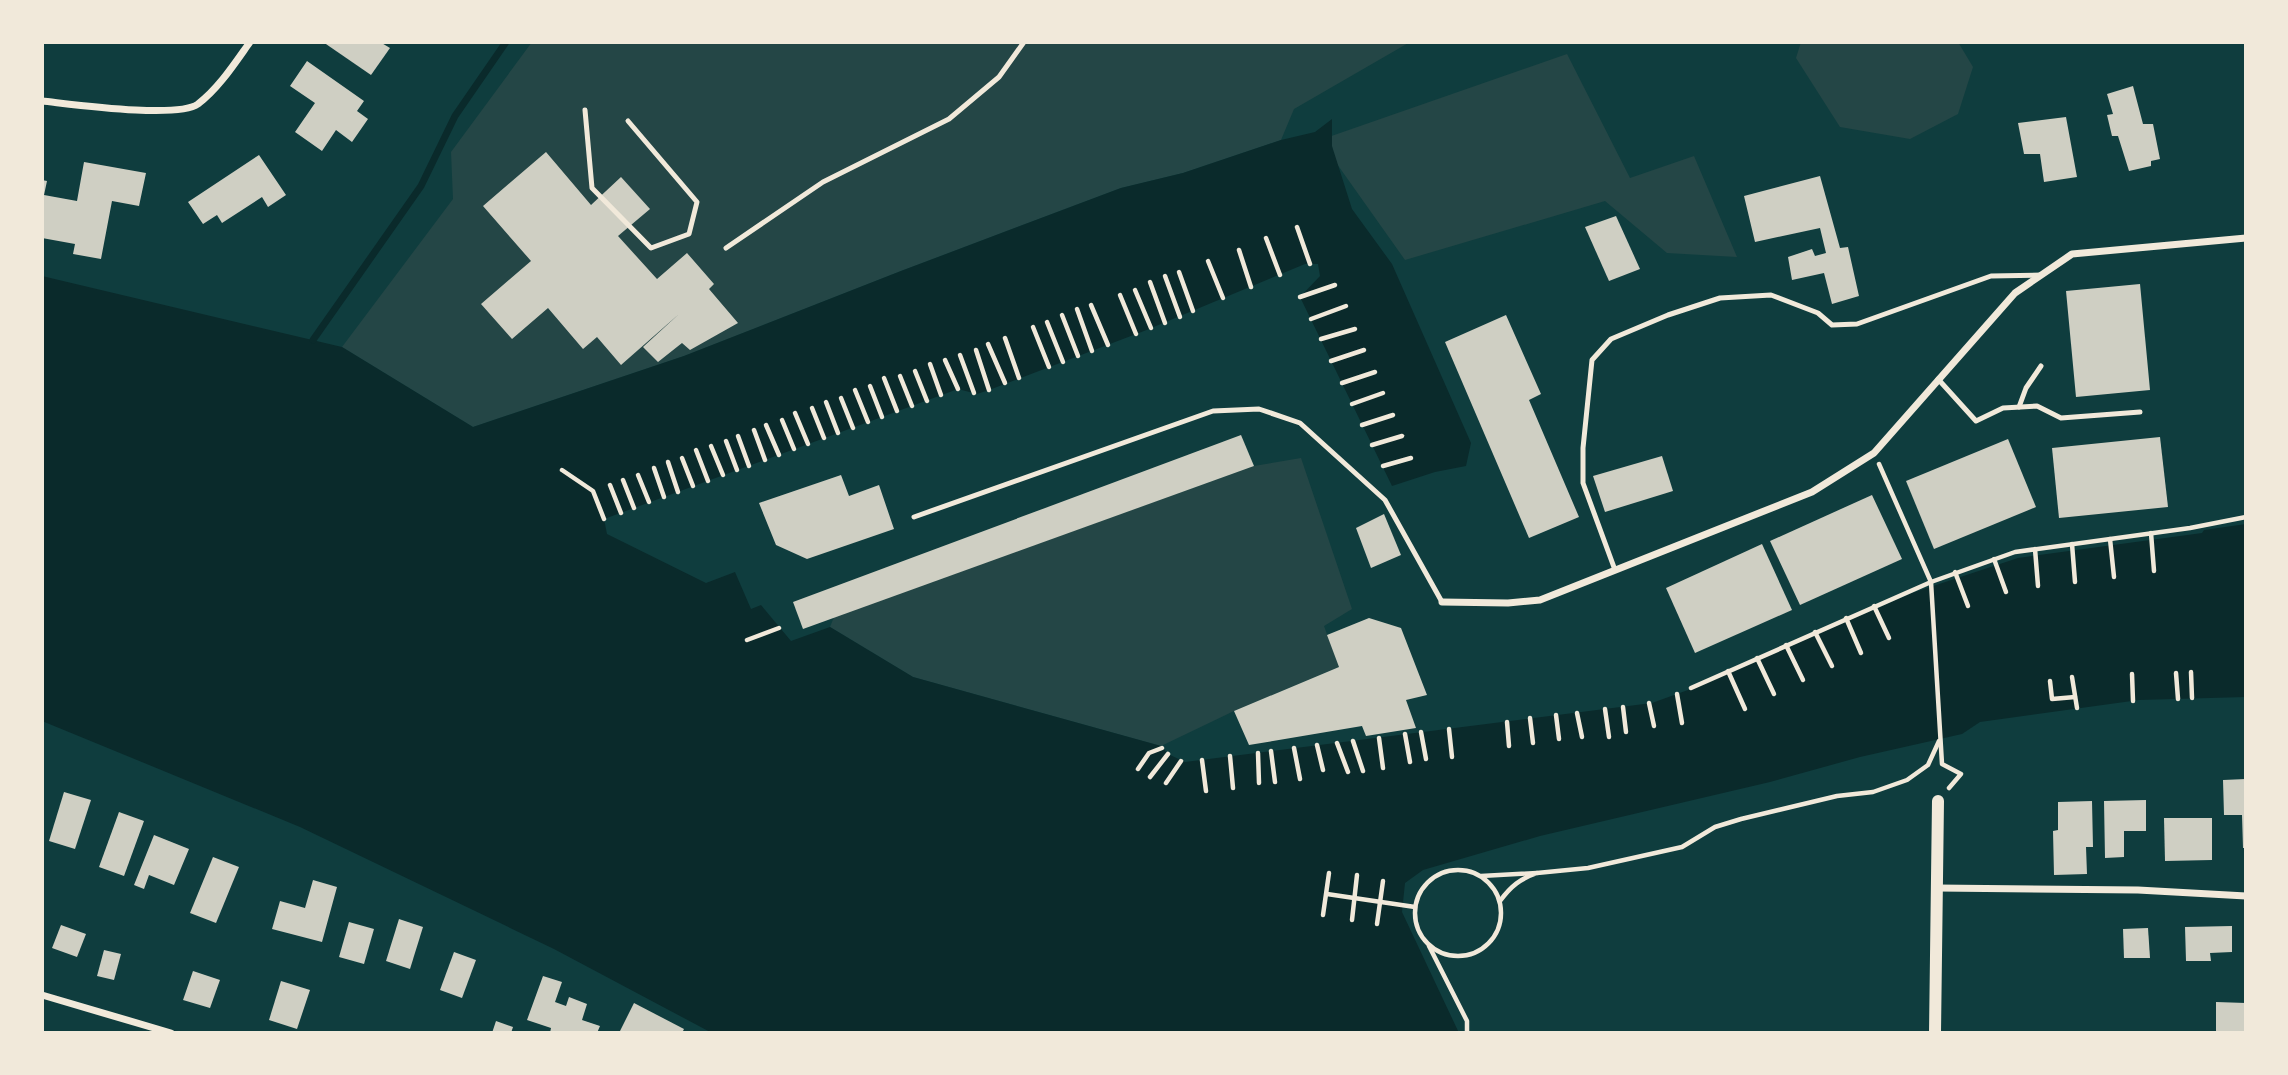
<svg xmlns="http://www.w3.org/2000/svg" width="2288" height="1075" font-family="Lato,sans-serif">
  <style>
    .green { fill: #244646 }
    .water { fill: #0a2a2b }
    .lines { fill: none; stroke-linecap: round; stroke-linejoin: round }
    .stream { stroke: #0a2a2b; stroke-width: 7 }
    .building { fill: #cfcfc3 }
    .path { stroke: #f1e9da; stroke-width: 4.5 }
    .service { stroke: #f1e9da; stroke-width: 5 }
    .minor { stroke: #f1e9da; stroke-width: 7 }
    .tertiary { stroke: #f1e9da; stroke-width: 12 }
  </style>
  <rect width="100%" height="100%" fill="#0f3d3e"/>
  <g class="green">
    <path d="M532,42H1410L1294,109L1281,140L1183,173L1121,188L901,271L684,356L473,427L342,347L453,199L451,152Z"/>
    <path d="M1801,42H1958L1973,67L1958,114L1910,139L1840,127L1796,58Z"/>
    <path d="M1567,54L1630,178L1694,156L1737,257L1667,253L1605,201L1405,260L1320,140Z"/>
    <path d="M1301,458L1352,609L1324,626L1339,667L1234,711L1161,746L913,677L830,627L834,617L1254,466Z"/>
  </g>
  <path class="water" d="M1332,119V146L1352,209L1392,264L1471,443L1466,466L1435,472L1392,486L1300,297L1320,276L1318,264H1305L1144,331L989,390L977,394L958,389L604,519L607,534L706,583L735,572L751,609L761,605L791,641L830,627L913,677L1161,746L1168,754L1185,762L1652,703L1699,686L1912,593L2018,558L2202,533L2204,530L2246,524V697L2139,700L1980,722L1962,734L1860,757L1770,782L1540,836L1423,870L1405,883L1402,912L1459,1033H712L554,949L300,827L42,721V276L342,347L473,427L684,356L901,271L1121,188L1183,173L1281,140L1315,132Z"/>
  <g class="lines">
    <path class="stream" d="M313,340L421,186L455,116L506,42"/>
  </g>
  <g class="building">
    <path d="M323,42H380L390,48L371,75Z"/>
    <path d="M307,61L364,101L357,111L368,119L352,142L336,130L322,151L295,132L315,103L290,86Z"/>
    <path d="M2133,86L2143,124H2153L2160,159L2151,161V166L2129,171L2118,136H2112L2107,115L2113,114L2107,94Z"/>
    <path d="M2066,117L2077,177L2044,182L2040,154H2024L2018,123Z"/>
    <path d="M546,152L591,205L621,177L650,209L618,236L657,279L687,253L714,284L709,289L738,323L690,350L682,343L658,362L643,347L679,314L621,365L597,337L583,349L548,308L512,339L481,304L531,261L483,206Z"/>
    <path d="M259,155L286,195L268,207L262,197L222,223L217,215L203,224L188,202Z"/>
    <path d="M84,162L146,173L139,206L112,201L101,259L73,254L75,244L42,238V180L47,181L44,195L77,201Z"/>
    <path d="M1820,176L1840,248L1848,247L1859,296L1832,304L1824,273L1792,280L1788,257L1812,249L1815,256L1826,253L1820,228L1755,242L1744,196Z"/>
    <path d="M1616,216L1640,269L1609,281L1585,227Z"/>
    <path d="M2140,284L2150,390L2076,397L2066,291Z"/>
    <path d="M1506,315L1541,394L1529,400L1579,517L1529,538L1445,342Z"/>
    <path d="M1241,435L1254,466L803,629L793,602Z"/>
    <path d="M2160,437L2168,507L2059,518L2052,448Z"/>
    <path d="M2008,439L2036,507L1934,549L1906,481Z"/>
    <path d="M1662,456L1673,491L1605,512L1593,476Z"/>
    <path d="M841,475L849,496L879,485L894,529L807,559L776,545L759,503Z"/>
    <path d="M1872,495L1902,559L1800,605L1770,541Z"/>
    <path d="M1384,514L1401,555L1371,568L1356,528Z"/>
    <path d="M1762,544L1792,610L1695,653L1666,588Z"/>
    <path d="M1369,618L1401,628L1427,695L1406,700L1416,728L1366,736L1362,726L1249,745L1234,711L1339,667L1327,635Z"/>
    <path d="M2246,779V848H2243L2242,815H2224L2223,780Z"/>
    <path d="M64,792L91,800L75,849L49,841Z"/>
    <path d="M2146,800V831H2124V857L2105,858L2104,801Z"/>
    <path d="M2092,801L2093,847H2086L2087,874L2054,875L2053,831L2058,830V802Z"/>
    <path d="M119,812L144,821L124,876L99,867Z"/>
    <path d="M2164,818H2212V860L2165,861Z"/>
    <path d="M154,835L189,849L174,885L149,875L144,889L134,885Z"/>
    <path d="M213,857L239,867L216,923L190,913Z"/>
    <path d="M313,880L337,887L322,942L272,929L280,901L305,908Z"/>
    <path d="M399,919L423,927L410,969L386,961Z"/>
    <path d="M349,922L374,929L364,964L339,957Z"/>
    <path d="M61,925L86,934L77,957L52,948Z"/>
    <path d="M2232,926V952L2210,953L2211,961H2186L2185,927Z"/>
    <path d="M2148,928L2150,958H2124L2123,929Z"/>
    <path d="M104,950L121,954L114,980L97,976Z"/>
    <path d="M454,952L476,960L462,998L440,990Z"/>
    <path d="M193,971L220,980L210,1008L183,1000Z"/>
    <path d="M543,976L562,982L555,1002L566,1006L569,997L587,1004L582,1020L600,1026L597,1033H550L551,1028L527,1020Z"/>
    <path d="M281,981L310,990L297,1029L269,1020Z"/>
    <path d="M2216,1002L2246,1003V1033H2216Z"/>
    <path d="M634,1003L684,1029L682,1033H625L620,1031Z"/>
    <path d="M496,1021L513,1027L511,1033H492Z"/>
  </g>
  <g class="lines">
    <g class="path">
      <path d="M1297,227L1310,264"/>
      <path d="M1266,238L1280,275"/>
      <path d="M1239,250L1251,287"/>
      <path d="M1208,261L1223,298"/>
      <path d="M1179,272L1193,311"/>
      <path d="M1165,276L1180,317"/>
      <path d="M1150,282L1165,323"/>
      <path d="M1135,290L1151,328"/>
      <path d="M1120,295L1136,334"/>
      <path d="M1300,297L1335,285"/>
      <path d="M1091,305L1108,345"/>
      <path d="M1077,309L1092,351"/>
      <path d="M1062,315L1078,356"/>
      <path d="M1311,319L1346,306"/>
      <path d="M1047,322L1063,362"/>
      <path d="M1033,327L1049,367"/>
      <path d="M1005,338L1019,378"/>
      <path d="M1321,339L1355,329"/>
      <path d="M988,344L1005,383"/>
      <path d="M976,350L989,390"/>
      <path d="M960,355L974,393"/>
      <path d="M945,360L958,389"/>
      <path d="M1331,361L1364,350"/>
      <path d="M930,364L941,395"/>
      <path d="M915,371L927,401"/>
      <path d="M900,376L912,406"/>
      <path d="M884,378L897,411"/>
      <path d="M1342,383L1375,372"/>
      <path d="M870,386L882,417"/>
      <path d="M855,390L868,422"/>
      <path d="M841,398L853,428"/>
      <path d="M826,402L838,433"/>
      <path d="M1352,404L1383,393"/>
      <path d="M812,408L824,438"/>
      <path d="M795,413L808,444"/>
      <path d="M782,420L794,449"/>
      <path d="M766,425L779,455"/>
      <path d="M1362,425L1393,415"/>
      <path d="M754,430L765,460"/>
      <path d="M738,436L749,466"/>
      <path d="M726,441L737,470"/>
      <path d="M1372,445L1402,436"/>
      <path d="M711,446L723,475"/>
      <path d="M696,450L708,481"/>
      <path d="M682,458L693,486"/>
      <path d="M668,462L678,492"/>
      <path d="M1879,464L1931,582L1942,764L1961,774L1949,788"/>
      <path d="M1383,466L1411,458"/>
      <path d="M654,468L664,497"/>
      <path d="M562,470L593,491L604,519"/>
      <path d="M638,475L649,502"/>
      <path d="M623,480L634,508"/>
      <path d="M610,485L621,513"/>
      <path d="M2151,533L2154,571"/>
      <path d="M2110,539L2114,577"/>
      <path d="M2072,544L2075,582"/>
      <path d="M2035,549L2038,586"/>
      <path d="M1994,559L2006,592"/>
      <path d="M1955,572L1968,606"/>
      <path d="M1874,606L1889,638"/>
      <path d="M1846,618L1861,653"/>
      <path d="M1815,632L1832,666"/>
      <path d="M747,640L779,628"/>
      <path d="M1786,645L1803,680"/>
      <path d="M1757,658L1774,694"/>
      <path d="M1728,671L1745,709"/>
      <path d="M2191,672L2192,698"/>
      <path d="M2176,673L2178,699"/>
      <path d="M2132,674L2133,701"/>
      <path d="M2072,677L2077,708"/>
      <path d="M2050,681L2052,699L2075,697"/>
      <path d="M1691,688L1931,582L2015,552L2190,528L2246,517"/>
      <path d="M1677,694L1682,723"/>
      <path d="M1649,703L1654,726"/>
      <path d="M1623,707L1626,732"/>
      <path d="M1605,709L1609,737"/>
      <path d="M1577,713L1582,737"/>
      <path d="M1556,715L1559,739"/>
      <path d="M1530,718L1533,743"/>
      <path d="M1507,722L1509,746"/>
      <path d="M1449,729L1452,757"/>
      <path d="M1421,732L1426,759"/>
      <path d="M1405,734L1410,762"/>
      <path d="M1379,738L1383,768"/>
      <path d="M1353,741L1363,771"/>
      <path d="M1337,743L1348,772"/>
      <path d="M1317,745L1323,770"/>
      <path d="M1294,748L1300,779"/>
      <path d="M1271,751L1275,782"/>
      <path d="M1258,753L1259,783"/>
      <path d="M1230,756L1233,788"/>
      <path d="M1202,760L1206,791"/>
      <path d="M1138,769L1149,753L1162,748"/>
      <path d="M1150,777L1168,754"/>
      <path d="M1166,783L1181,761"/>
      <circle cx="1458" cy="913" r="43"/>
      <path d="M1537,873L1588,868L1682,847L1715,827L1741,819L1837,796L1873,792L1907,780L1928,765L1939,741"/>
      <path d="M1481,876L1537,873C1520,879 1511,886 1500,901"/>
      <path d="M1327,894L1415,907"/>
      <path d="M1323,915L1329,873"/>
      <path d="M1352,920L1357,875"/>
      <path d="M1377,924L1383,881"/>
      <path d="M1429,946L1467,1021V1033"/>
    </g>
    <g class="service">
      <path d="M585,110L592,188L651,248L689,234L697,202L628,121"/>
      <path d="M726,248L823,182L949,119L999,77L1024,42"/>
      <path d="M1938,379L1976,421L2003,408L2037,406L2061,418L2140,412"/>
      <path d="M2019,407L2026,388L2041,366"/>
      <path d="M914,517L1213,411L1259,409L1300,423L1385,500L1442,602"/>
      <path d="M1615,570L1583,483V448L1592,360L1611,339L1668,315L1720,298L1771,295L1818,313L1832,325L1857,324L1991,276L2042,275"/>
    </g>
    <g class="minor">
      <path d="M42,101C71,104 177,119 198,104C219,88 235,63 250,42"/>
      <path d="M1442,602L1508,603L1540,600L1812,492L1874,453L2015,293L2072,254L2246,238"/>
      <path d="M1937,888L2138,890L2246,896"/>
      <path d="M42,995L171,1033"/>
    </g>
    <path class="tertiary" d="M1935,1033L1938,801"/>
  </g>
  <rect width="2288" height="1075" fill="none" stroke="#f1e9da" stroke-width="88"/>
</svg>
